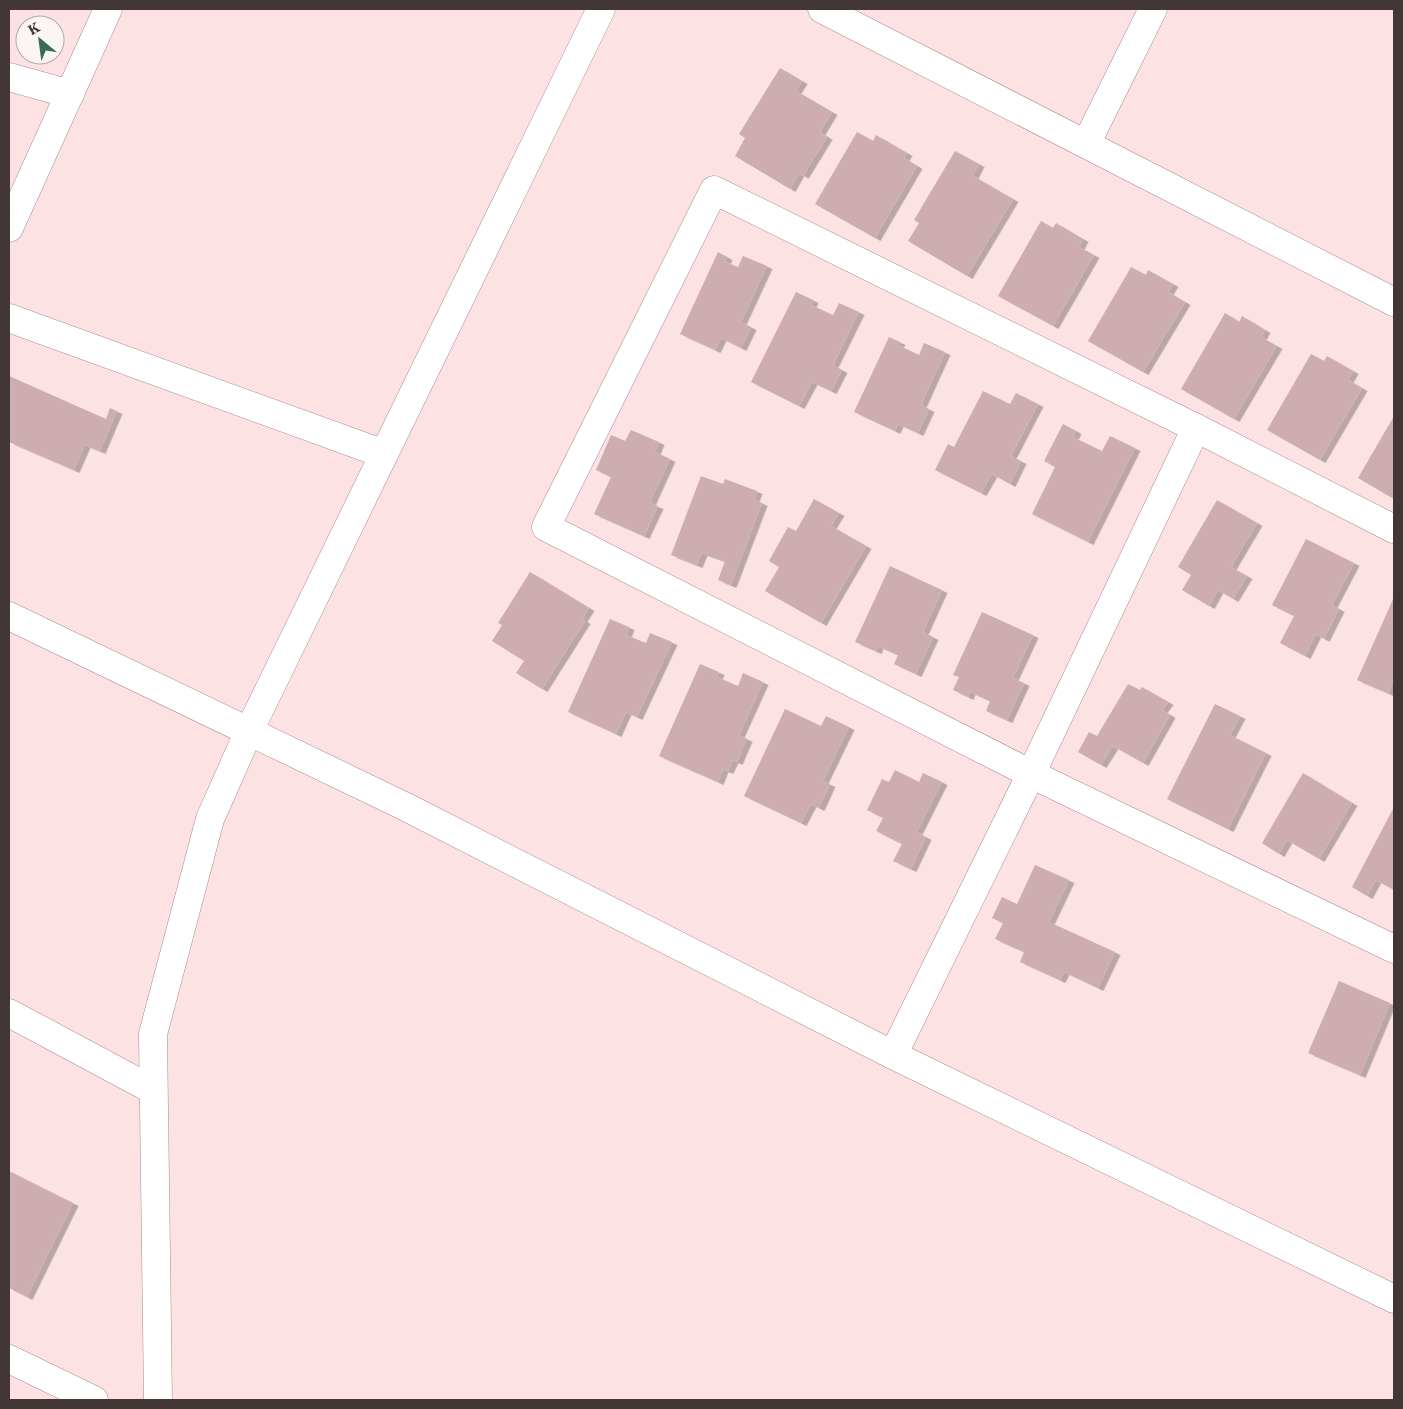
<svg xmlns="http://www.w3.org/2000/svg" width="1403" height="1409" font-family="'IBM Plex Serif',serif">
  <style>
    .building { fill: #ceadb0; filter: url(#shadow) }
    .lines { fill: none; stroke-linecap: round; stroke-linejoin: round }
    .minor-casing { stroke: #aa8b8e; stroke-width: 29 }
    .minor { stroke: #fff; stroke-width: 28 }
  </style>
  <defs>
    <filter id="shadow"><feDropShadow dx="5.5" dy="3" stdDeviation="0" flood-color="#0004"/></filter>
  </defs>
  <rect width="100%" height="100%" fill="#fde2e4"/>
  <g class="building">
    <path d="M780,68L802,81L796,91L832,112L820,132L827,137L803,176L799,173L790,189L735,156L745,138L739,134Z"/>
    <path d="M857,132L873,141L876,135L907,153L904,158L917,166L875,238L815,204Z"/>
    <path d="M955,151L979,164L973,176L1013,199L967,276L908,241L919,223L914,220Z"/>
    <path d="M1041,221L1053,228L1056,223L1083,239L1079,247L1094,255L1053,326L998,296Z"/>
    <path d="M718,252L727,257L725,262L738,267L743,256L767,266L741,322L751,327L741,348L721,338L715,350L680,334Z"/>
    <path d="M1131,267L1146,275L1148,270L1173,284L1168,292L1185,302L1143,372L1088,341Z"/>
    <path d="M796,292L813,300L811,305L833,315L839,303L859,312L833,365L842,370L831,391L812,382L799,406L751,382Z"/>
    <path d="M1225,313L1239,322L1242,316L1265,330L1261,337L1277,346L1234,419L1181,389Z"/>
    <path d="M889,337L900,342L898,345L919,355L924,343L945,352L921,405L929,409L918,433L898,424L895,431L854,412Z"/>
    <path d="M1311,354L1324,361L1327,356L1353,371L1348,380L1362,388L1320,460L1267,430Z"/>
    <path d="M9,376L106,419L110,408L117,411L100,451L85,445L74,470L9,442Z"/>
    <path d="M983,391L1010,404L1016,393L1038,404L1011,456L1021,461L1010,484L992,474L981,493L935,470L948,444L954,447Z"/>
    <path d="M1394,416V499L1358,478Z"/>
    <path d="M1063,424L1076,431L1073,437L1102,451L1110,436L1135,448L1088,542L1032,514L1055,467L1044,461Z"/>
    <path d="M631,430L659,442L655,452L670,459L650,503L658,506L644,536L594,514L611,477L596,470L611,435L625,441Z"/>
    <path d="M701,476L723,484L725,479L757,491L754,499L762,503L731,585L718,580L725,561L702,553L697,565L671,555Z"/>
    <path d="M814,499L839,513L831,526L866,546L821,623L765,591L779,567L769,561L788,527L796,531Z"/>
    <path d="M1217,500L1257,523L1231,567L1247,576L1233,599L1218,590L1209,606L1182,590L1191,575L1178,567Z"/>
    <path d="M1306,539L1354,563L1332,605L1339,609L1324,639L1316,634L1305,656L1280,643L1294,616L1272,605Z"/>
    <path d="M890,566L942,590L923,632L933,637L916,674L894,664L898,655L878,646L876,651L855,642Z"/>
    <path d="M530,572L589,608L582,619L585,621L542,689L516,673L524,661L492,641L502,625L498,623Z"/>
    <path d="M1394,597V679L1388,693L1357,680Z"/>
    <path d="M982,612L1033,635L1013,678L1024,683L1007,720L986,711L990,701L970,692L968,697L953,690L959,677L953,675Z"/>
    <path d="M610,619L629,627L626,635L646,643L650,633L672,642L637,717L626,712L616,734L568,712Z"/>
    <path d="M700,664L719,672L717,677L738,686L743,673L763,682L739,735L747,739L737,762L733,760L728,771L723,769L718,782L659,756Z"/>
    <path d="M1128,684L1140,690L1142,687L1168,702L1162,710L1170,715L1143,763L1113,746L1101,765L1078,752L1089,732L1097,736Z"/>
    <path d="M1215,704L1240,716L1230,735L1266,753L1228,829L1167,799Z"/>
    <path d="M785,709L821,726L826,716L849,727L823,781L830,784L819,808L811,804L801,823L744,796Z"/>
    <path d="M895,770L919,782L923,773L942,782L917,832L926,837L911,869L893,861L902,844L876,831L883,818L867,810L882,779L889,782Z"/>
    <path d="M1303,773L1352,803L1319,859L1287,840L1279,854L1262,843Z"/>
    <path d="M1394,807V890L1376,880L1367,896L1352,887Z"/>
    <path d="M1035,865L1069,880L1049,922L1115,952L1098,988L1064,972L1060,980L1020,962L1024,952L995,939L1003,923L992,918L1002,897L1017,904Z"/>
    <path d="M1339,981L1390,1003L1360,1075L1308,1053Z"/>
    <path d="M9,1171L73,1203L27,1297L9,1288Z"/>
  </g>
  <g class="lines">
    <defs>
      <g id="minor">
        <path d="M822,9L1394,302"/>
        <path d="M9,77L70,94"/>
        <path d="M1086,144L1153,9"/>
        <path d="M9,228L108,9"/>
        <path d="M9,318L384,454"/>
        <path d="M1394,529L1196,428L714,190L546,527L1031,774L1394,949"/>
        <path d="M9,616L404,806L893,1055L1394,1299"/>
        <path d="M9,1013L153,1090"/>
        <path d="M893,1055L1031,774L1196,428"/>
        <path d="M9,1359L94,1400"/>
        <path d="M158,1400L153,1034L210,819L249,731L601,9"/>
      </g>
    </defs>
    <use href="#minor" class="minor-casing"/>
    <use href="#minor" class="minor"/>
  </g>
  <rect width="1403" height="1409" fill="none" stroke="#433637" stroke-width="20"/>
  <g transform="translate(40 40) rotate(331)"><circle r="24" fill="#fcf5f5" stroke="#b2a9a9"/>
  <path d="M0-4L9 19L0 12L-9 19Z" fill="#366d53"/>
  <text y="-8" font-size="14" font-weight="bold" text-anchor="middle" fill="#433637">K</text>
  </g>
</svg>
